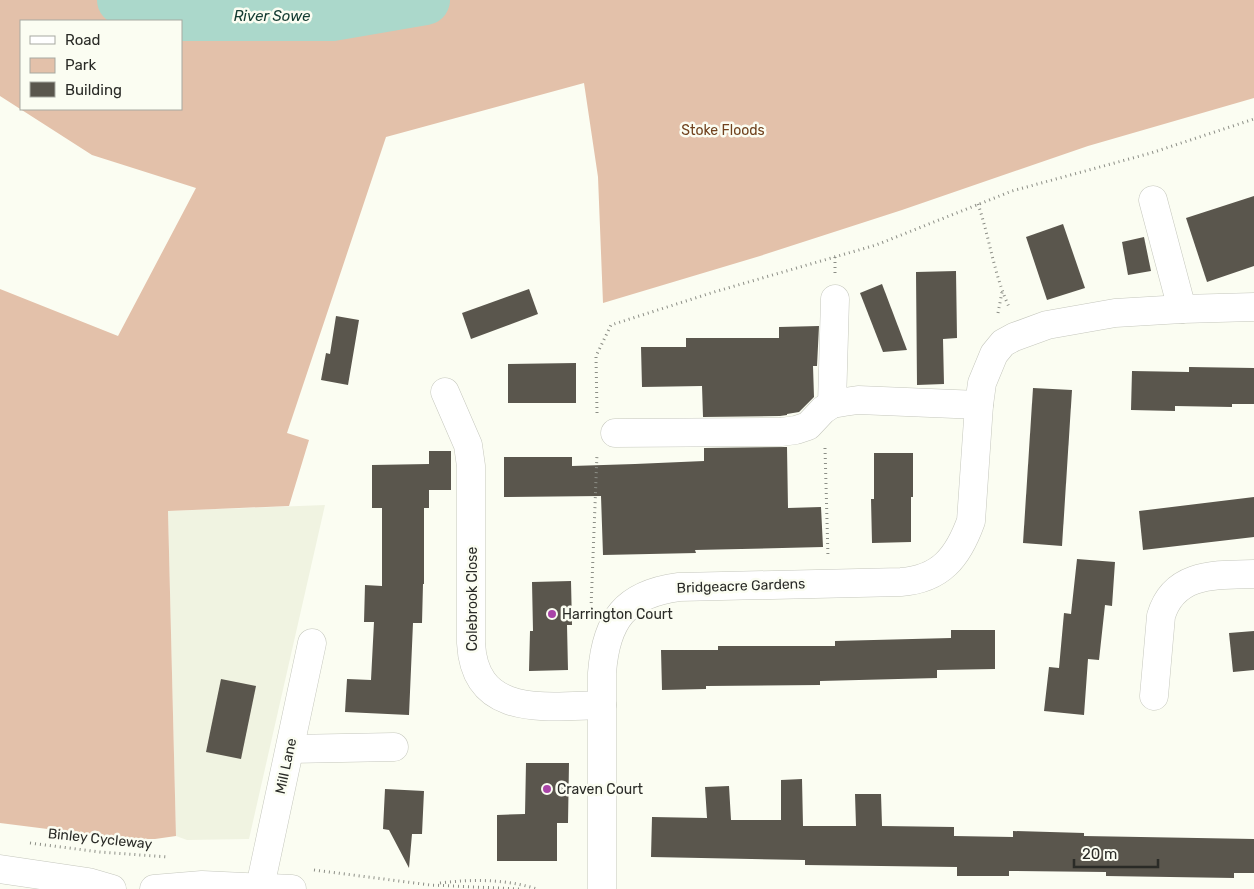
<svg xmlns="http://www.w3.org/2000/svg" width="1254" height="889" font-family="Rubik,sans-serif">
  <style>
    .built { fill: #f0f3e1 }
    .green { fill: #e3c1aa; fill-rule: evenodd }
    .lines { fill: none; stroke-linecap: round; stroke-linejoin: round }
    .river { stroke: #abd8cb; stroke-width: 50 }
    .building { fill: #5a564d }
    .minor-casing { stroke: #c5c7bd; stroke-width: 29 }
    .major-casing { stroke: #c5c7bd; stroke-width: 29 }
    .path { stroke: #8c8e86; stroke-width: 3; stroke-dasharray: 1 4; stroke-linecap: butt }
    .minor { stroke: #fff; stroke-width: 28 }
    .major { stroke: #fff; stroke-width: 28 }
    .poi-dot { fill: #a944a8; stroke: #fbfdf2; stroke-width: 2 }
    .labels { text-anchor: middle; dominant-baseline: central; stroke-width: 5; stroke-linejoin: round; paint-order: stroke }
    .park-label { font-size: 14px; fill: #70421e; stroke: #fbfdf2 }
    .street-label { font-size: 14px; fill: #2a2b27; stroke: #fbfdf2 }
    .poi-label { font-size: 14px; fill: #2a2b27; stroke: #fbfdf2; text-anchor: start }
    .water-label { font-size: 15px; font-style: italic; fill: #133b31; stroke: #fbfdf2 }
  </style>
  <rect width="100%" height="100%" fill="#fbfdf2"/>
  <path class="built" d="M325,505L249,839L187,840L176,836L168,511Z"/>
  <path class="green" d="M0,0H1254V98L1088,146L902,210L760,256L603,303L598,177L584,83L386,137L287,433L309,440L289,506L168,511L176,836L155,839H127L0,823V289L118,336L196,188L92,155L0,96ZM21,21H181V109H21Z"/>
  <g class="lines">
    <path class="river" d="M122,0L156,16H332L425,0"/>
  </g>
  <g class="building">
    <path d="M1254,196V266L1207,282L1186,218Z"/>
    <path d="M1063,224L1085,288L1047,300L1026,237Z"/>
    <path d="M1144,237L1151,271L1128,275L1122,242Z"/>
    <path d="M956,271L957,338L943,339L944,384L917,385L916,272Z"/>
    <path d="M882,284L907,350L883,352L860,293Z"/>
    <path d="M529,289L538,314L471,339L462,313Z"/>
    <path d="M336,316L359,320L348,385L321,380L326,353L330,354Z"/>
    <path d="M819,326L817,366H813L814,397L799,412L787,414V415L780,416L703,417L702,386L642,387L641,347H686V338H779V327Z"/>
    <path d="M576,363V403H508V364Z"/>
    <path d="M1189,367L1254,368V404H1232V407L1175,406V411L1131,410L1132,371L1189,372Z"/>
    <path d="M1033,388L1072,390L1062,546L1023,543Z"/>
    <path d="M787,447L788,508L821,507L823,547L695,550L696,553L603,555L601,496L504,497V457H572V466L635,464L704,461V448Z"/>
    <path d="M429,451H451V490H429V508H424V584H423L422,623H413L409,715L345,712L347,679L371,680L374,622H364L365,585L382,586V508H372V465L429,464Z"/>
    <path d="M874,453H913V497H911V542L872,543L871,499H874Z"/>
    <path d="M1254,497V537L1143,550L1139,511Z"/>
    <path d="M1077,559L1115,562L1112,606L1105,605L1099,660L1088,659L1084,715L1044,711L1049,667L1059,668L1064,613L1071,614Z"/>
    <path d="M571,581L572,625H567L568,670L529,671L530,631H533L532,582Z"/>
    <path d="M951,630H995V669L937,670V678L820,681V685L706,686V689L662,690L661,650H718V646H835V641L951,638Z"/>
    <path d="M1254,631V670L1233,672L1229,633Z"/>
    <path d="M221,679L256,686L241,759L206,752Z"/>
    <path d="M526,763H569L568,823H557V861H497V815L525,814Z"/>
    <path d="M802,779L803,826H856L855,794H881L882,826L954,827V836L1013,837V831L1084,833V836L1254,839V873H1234V878L1106,876V872L1009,871V876H957V867L805,865V860L651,857L652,817L707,818L705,787L729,786L731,820H781V780Z"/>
    <path d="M385,789L424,791L422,834H412L409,868L389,830L383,829Z"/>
  </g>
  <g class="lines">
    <defs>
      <g id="minor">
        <path d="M1153,200L1182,309"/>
        <path d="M445,392L468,445L471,466V643C475,719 547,706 602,705"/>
        <path d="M832,404L835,299"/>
        <path d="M615,433L781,432L796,430L808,426L823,410L832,404L844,402L858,400L979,405"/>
        <path d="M1154,696L1161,616C1174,572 1216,575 1254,574"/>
        <path d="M290,749L394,747"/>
        <path d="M260,887L312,643"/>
        <path d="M602,889V673C606,620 625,594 679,587L901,582C941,579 958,557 971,521L979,405L982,383L994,354L1003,343L1014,337L1047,325L1115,313L1182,309L1254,307"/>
      </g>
      <g id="major">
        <path d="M0,869L88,882L112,889"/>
        <path d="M154,889L202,885L292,889"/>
      </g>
    </defs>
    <use href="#minor" class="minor-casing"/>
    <use href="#major" class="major-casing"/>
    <g class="path">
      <path d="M978,204C990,239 994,276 1010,309"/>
      <path d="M835,273V256"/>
      <path d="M998,313L1002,292"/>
      <path d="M597,413L596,356L611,325L714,292L876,245L1012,191L1151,153L1254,119"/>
      <path d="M825,448L828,557"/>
      <path d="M591,608L597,454"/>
      <path d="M30,843L100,852L168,857"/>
      <path d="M314,870L430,885L520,889"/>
      <path d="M440,883C473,879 505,879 537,889"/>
    </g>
    <use href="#minor" class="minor"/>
    <use href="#major" class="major"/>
  </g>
  <g class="poi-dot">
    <circle cx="552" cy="614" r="5"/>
    <circle cx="547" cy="789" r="5"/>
  </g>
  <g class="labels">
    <g class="park-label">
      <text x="723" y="130">Stoke Floods</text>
    </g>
    <g class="street-label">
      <text transform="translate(741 586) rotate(-2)">Bridgeacre Gardens</text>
      <text transform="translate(472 599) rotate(-90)">Colebrook Close</text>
      <text transform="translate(286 766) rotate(-78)">Mill Lane</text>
      <text transform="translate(100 839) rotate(6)">Binley Cycleway</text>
    </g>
    <g class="poi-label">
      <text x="562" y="614">Harrington Court</text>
      <text x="557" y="789">Craven Court</text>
    </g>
    <g class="water-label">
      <text x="272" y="16">River Sowe</text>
    </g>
  </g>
  <rect x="20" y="20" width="162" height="90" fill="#fbfdf2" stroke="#a7a9a1"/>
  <rect x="30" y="36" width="25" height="8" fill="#ffffff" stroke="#a7a9a1"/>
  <text x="65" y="45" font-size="15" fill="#2a2b27">Road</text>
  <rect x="30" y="58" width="25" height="15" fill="#e3c1aa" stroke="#a7a9a1"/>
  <text x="65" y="70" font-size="15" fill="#2a2b27">Park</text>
  <rect x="30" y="82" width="25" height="15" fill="#5a564d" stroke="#a7a9a1"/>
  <text x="65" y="95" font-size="15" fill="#2a2b27">Building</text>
  <path d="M1074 859v8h84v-8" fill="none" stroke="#2a2b27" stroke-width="2.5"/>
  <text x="1082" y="859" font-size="15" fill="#2a2b27" stroke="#fbfdf2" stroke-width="4" paint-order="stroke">20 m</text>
</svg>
